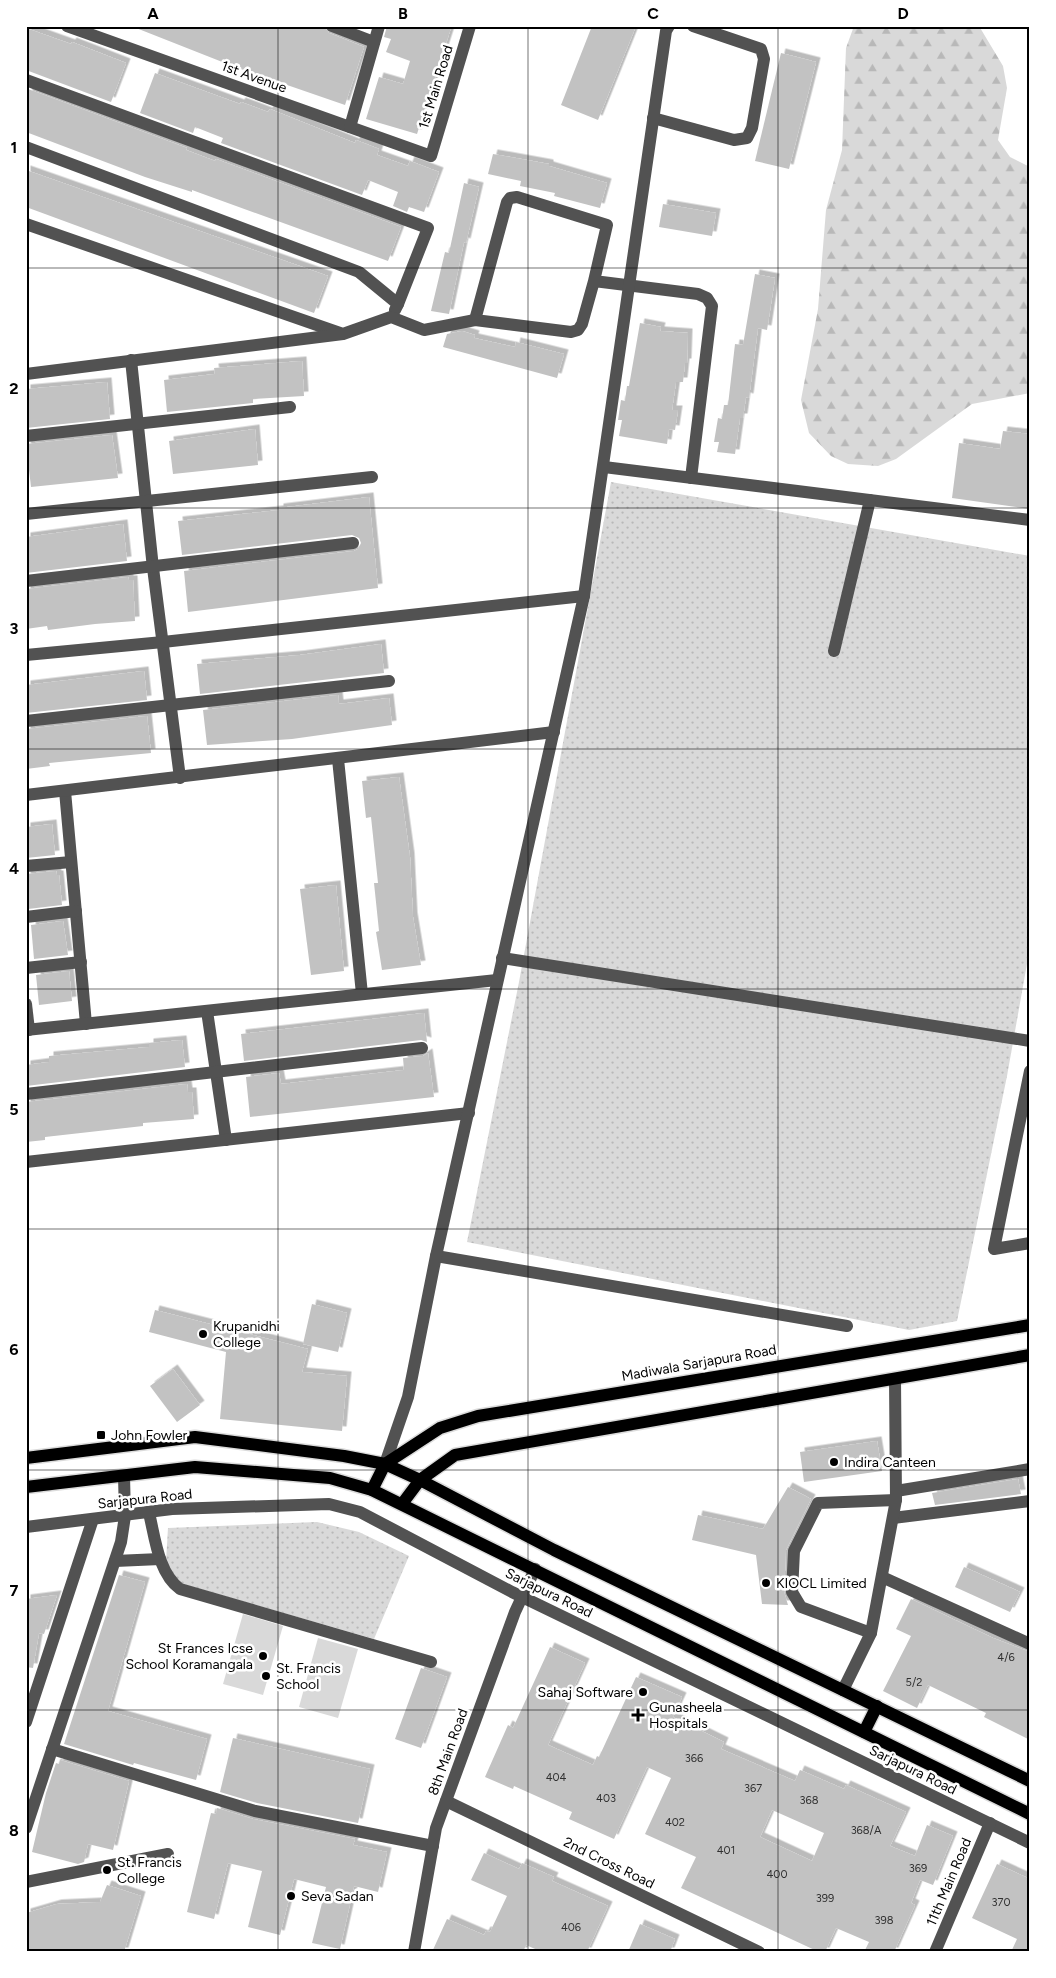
<svg xmlns="http://www.w3.org/2000/svg" width="1056" height="1978" font-family="Figtree,sans-serif">
  <style>
    .green { fill: url(#green-dots) }
    .forest { fill: url(#forest-firs) }
    .pitch { fill: #d9d9d9 }
    .building { fill: #c2c2c2; fill-rule: evenodd; filter: url(#shadow) }
    .lines { fill: none; stroke-linecap: round; stroke-linejoin: round }
    .major-casing { stroke: #dbdbdb; stroke-width: 15 }
    .minor { stroke: #525252; stroke-width: 12 }
    .major { stroke: #000; stroke-width: 12 }
    .grid { fill: none; stroke: #000; stroke-width: 1; stroke-opacity: 0.55 }
    .poi-dot { fill: #000; stroke: #fff; stroke-width: 2 }
    .labels { text-anchor: middle; dominant-baseline: central; stroke-width: 5; stroke-linejoin: round; paint-order: stroke }
    .number-label { font-size: 11px; fill: #303030 }
    .street-label { font-size: 14px; fill: #000; stroke: #fff }
    .poi-label { font-size: 14px; fill: #000; stroke: #fff; text-anchor: start }
    .neatline { fill: none; stroke: #000; stroke-width: 2 }
    .grid-label { font-size: 16px; text-anchor: middle; font-weight: bold; fill: #000 }
  </style>
  <defs>
    <pattern id="green-dots" width="8" height="8" patternUnits="userSpaceOnUse" patternTransform="scale(1.25)"><rect width="8" height="8" fill="#d9d9d9"/><path d="M2 2h.1M6 6h.1" fill="none" stroke="#b8b8b8" stroke-width="1.8" stroke-linecap="round"/></pattern>
    <pattern id="forest-firs" width="22" height="20" patternUnits="userSpaceOnUse" patternTransform="scale(1.25)"><rect width="22" height="20" fill="#d9d9d9"/><path d="M5 1l3.5 6h-7zM16 11l3.5 6h-7z" fill="#b8b8b8"/></pattern>
    <filter id="shadow"><feDropShadow dx="4.5" dy="-4.5" stdDeviation="0" flood-color="#0004"/></filter>
  </defs>
  <rect width="100%" height="100%" fill="#fff"/>
  <g class="green">
    <path d="M611,482L1030,556V947L1007,1076L957,1321L909,1330L467,1242L519,982Z"/>
    <path d="M317,1522L359,1532L409,1556L374,1639L165,1579L168,1528Z"/>
  </g>
  <path class="forest" d="M854,26H979L1003,66L1007,88L998,140L1010,157L1030,167V393L972,404L896,459L878,466L848,464L831,456L809,433L801,400L818,309L826,210L842,150L846,48Z"/>
  <g class="pitch">
    <path d="M243,1614L283,1626L263,1695L223,1684Z"/>
    <path d="M318,1638L358,1649L338,1718L299,1707Z"/>
  </g>
  <g class="building">
    <path d="M131,26H324L329,33L364,47L345,105L235,67Z"/>
    <path d="M387,26H443L451,28L417,134L366,119L379,77L403,84L410,61L386,52L391,39L384,37Z"/>
    <path d="M592,26H636L598,120L561,105Z"/>
    <path d="M26,28L71,44L72,42L126,63L111,102L26,70Z"/>
    <path d="M781,53L816,62L789,169L755,161Z"/>
    <path d="M155,73L240,104L241,102L268,112L270,109L355,143L356,140L379,149L377,155L408,166L410,161L439,172L424,212L409,207L407,212L393,206L398,192L368,180L362,195L221,143L223,138L195,127L193,133L140,113Z"/>
    <path d="M28,89L187,148L186,150L215,161L216,159L401,227L388,261L192,190V192L145,177L26,132Z"/>
    <path d="M493,154L549,164V166L607,183L600,208L554,196L555,193L520,186L521,181L488,174Z"/>
    <path d="M26,170L328,276L314,313L26,207Z"/>
    <path d="M464,183L479,187L466,243L464,242L449,314L431,311L445,252L449,253Z"/>
    <path d="M663,204L716,213L712,236L659,227Z"/>
    <path d="M755,274L775,278L767,330L758,328L749,398L746,397L743,418H740L735,454L717,452L719,442H714L718,418L722,419L724,405H728L735,344L743,345Z"/>
    <path d="M640,323L661,327L660,331L688,333L687,363H685L683,382H676L672,410H678L675,430L669,429L667,444L619,436L622,420H618L621,400L625,401L627,386H629Z"/>
    <path d="M462,331L475,335L474,338L515,347L516,342L564,354L557,378L443,347L447,334Z"/>
    <path d="M302,361L304,396L253,399V403L167,412L164,380L215,374L214,368Z"/>
    <path d="M107,382L110,419L26,428V389Z"/>
    <path d="M255,429L258,465L173,474L169,441Z"/>
    <path d="M1003,431L1030,434V509L952,498L959,443L1000,449Z"/>
    <path d="M112,435L118,478L31,487L26,444Z"/>
    <path d="M369,497L378,588L188,612L184,571L354,551L358,549L361,543L359,538L352,535L182,555L178,521L279,510V508Z"/>
    <path d="M123,524L127,561L26,573V537Z"/>
    <path d="M128,577L129,580H133L135,621L95,624L48,630L47,626L26,629V589Z"/>
    <path d="M381,644L384,673L200,694L197,664L300,655Z"/>
    <path d="M144,671L147,700L26,713V685Z"/>
    <path d="M338,695L339,704L389,698L392,725L292,739L207,745L203,710Z"/>
    <path d="M147,716L151,753L49,763L50,766L26,769V729Z"/>
    <path d="M399,777L410,857L413,917L421,965L382,970L376,932L379,931L374,883H378L371,817L366,818L362,781Z"/>
    <path d="M52,824L55,855L26,858V827Z"/>
    <path d="M56,871L57,875H59L62,905L28,909L26,874Z"/>
    <path d="M336,885L344,971L311,975L300,889Z"/>
    <path d="M63,921L68,955L34,959L31,925Z"/>
    <path d="M69,971L72,1001L39,1005L36,975Z"/>
    <path d="M424,1013L427,1042L421,1040L244,1061L241,1034Z"/>
    <path d="M182,1040L185,1067L26,1086V1065L49,1062V1056L149,1047V1043Z"/>
    <path d="M428,1053L434,1097L250,1117L246,1077L279,1073L281,1084L404,1070L403,1058L423,1056Z"/>
    <path d="M187,1084L188,1092H192L194,1119L143,1123V1126L45,1137V1140L26,1142V1102Z"/>
    <path d="M312,1304L347,1313L338,1352L303,1344Z"/>
    <path d="M155,1310L308,1349L302,1372L347,1376L342,1431L220,1419L226,1352L149,1332Z"/>
    <path d="M173,1369L200,1405L177,1422L150,1386Z"/>
    <path d="M877,1441L882,1471L804,1482L800,1452Z"/>
    <path d="M1018,1479L1021,1494L935,1505L932,1493Z"/>
    <path d="M788,1487L811,1499L786,1550L784,1592L788,1605L762,1604L756,1555L692,1540L698,1515L763,1529Z"/>
    <path d="M964,1567L1020,1592L1010,1612L955,1587Z"/>
    <path d="M119,1575L145,1582L108,1711L207,1739L196,1780L134,1763L133,1765L64,1744Z"/>
    <path d="M57,1595L44,1634L39,1633L33,1668L26,1667V1599Z"/>
    <path d="M911,1599L993,1638L1030,1652V1740L984,1717L986,1713L928,1685L917,1708L883,1691L911,1636L896,1629Z"/>
    <path d="M550,1647L585,1663L548,1745L593,1765L597,1756L599,1757L636,1677L682,1697L673,1717L724,1742L721,1749L795,1781L800,1770L844,1789L846,1785L906,1812L890,1846L915,1856L927,1825L953,1836L933,1885L920,1880L911,1903L915,1905L894,1952H864L869,1942L836,1928L825,1952H819L681,1888L696,1857L645,1834L671,1778L647,1767L614,1839L569,1819L572,1812L514,1786L513,1789L485,1777L508,1725L513,1728ZM772,1810L824,1833L812,1861L760,1837Z"/>
    <path d="M421,1668L447,1677L421,1748L395,1739Z"/>
    <path d="M233,1738L370,1769L358,1823L257,1803L220,1792Z"/>
    <path d="M60,1760L129,1781L113,1850L88,1844L84,1862L78,1864L32,1852L46,1793L56,1763L59,1764Z"/>
    <path d="M217,1808L253,1819L355,1839L353,1845L387,1852L378,1892L354,1886L340,1949L312,1943L326,1887L294,1879L280,1935L248,1927L262,1871L228,1863L214,1919L187,1912L211,1813L216,1814Z"/>
    <path d="M484,1853L519,1869L522,1863L554,1877L552,1881L608,1906L587,1952H542L526,1945L523,1952H432L447,1919L484,1935L486,1931L490,1932L507,1896L471,1880Z"/>
    <path d="M997,1864L1030,1879V1952H1011L1017,1939L972,1918Z"/>
    <path d="M107,1885L141,1896L124,1952H26V1913L57,1904L100,1902Z"/>
    <path d="M640,1924L675,1939L670,1952H628Z"/>
  </g>
  <g class="lines">
    <defs>
      <g id="major">
        <path d="M26,1458L195,1437L344,1456L385,1464L420,1480L554,1550L1030,1781"/>
        <path d="M26,1487L195,1467L330,1478L372,1490L1030,1814"/>
        <path d="M372,1490L385,1464L440,1428L478,1416L1030,1325"/>
        <path d="M402,1504L420,1480L455,1455L1030,1355"/>
        <path d="M864,1732L877,1706"/>
      </g>
    </defs>
    <use href="#major" class="major-casing"/>
    <g class="minor">
      <path d="M67,26L431,156L470,26"/>
      <path d="M332,26L374,42"/>
      <path d="M26,80L428,228L398,304"/>
      <path d="M653,118L734,140L747,138L752,128L764,59L761,49L693,26"/>
      <path d="M350,127L379,26"/>
      <path d="M26,147L359,272L398,304L395,310"/>
      <path d="M26,224L340,333"/>
      <path d="M594,281L607,225L517,197L510,198L507,202L475,320L571,332L578,330L582,324L594,281L698,294L707,298L712,306L691,478"/>
      <path d="M131,360L153,568L180,778"/>
      <path d="M26,374L343,334L391,317L424,330L475,320"/>
      <path d="M26,436L290,407"/>
      <path d="M604,467L1030,520"/>
      <path d="M26,514L372,477"/>
      <path d="M26,581L353,543"/>
      <path d="M834,651L870,500"/>
      <path d="M26,655L163,642L584,596"/>
      <path d="M26,721L389,681"/>
      <path d="M338,759L362,994"/>
      <path d="M65,791L86,1024"/>
      <path d="M26,795L554,732"/>
      <path d="M26,866L71,862"/>
      <path d="M26,917L76,911"/>
      <path d="M502,958L1030,1041"/>
      <path d="M26,968L81,962"/>
      <path d="M26,1004L29,1030"/>
      <path d="M207,1011L226,1140"/>
      <path d="M26,1030L497,980"/>
      <path d="M1030,1071L994,1249L1030,1243"/>
      <path d="M26,1094L422,1048"/>
      <path d="M26,1162L469,1113"/>
      <path d="M436,1256L847,1326"/>
      <path d="M385,1464L408,1397L436,1256L584,596L666,31L669,26"/>
      <path d="M896,1491L1030,1469"/>
      <path d="M149,1513C155,1537 158,1573 180,1589L431,1662"/>
      <path d="M893,1518L1030,1501"/>
      <path d="M26,1527L172,1509L329,1504L360,1512L512,1592L1030,1843"/>
      <path d="M115,1561L160,1559"/>
      <path d="M882,1577L1030,1644"/>
      <path d="M871,1633L801,1607L792,1592L794,1551L818,1503L896,1500"/>
      <path d="M843,1690L871,1633L896,1500L895,1379"/>
      <path d="M26,1722L93,1519"/>
      <path d="M52,1749L255,1811L433,1846"/>
      <path d="M446,1801L759,1952"/>
      <path d="M26,1828L121,1542L125,1516L124,1476"/>
      <path d="M26,1882L168,1854"/>
      <path d="M414,1952L436,1828L515,1612L535,1569"/>
      <path d="M935,1952L990,1823"/>
    </g>
    <use href="#major" class="major"/>
  </g>
  <path class="grid" d="M278,26V1952M528,26V1952M778,26V1952M26,268H1030M26,508H1030M26,749H1030M26,989H1030M26,1229H1030M26,1470H1030M26,1710H1030"/>
  <g class="poi-dot">
    <circle cx="203" cy="1334" r="5"/>
    <rect x="96" y="1430" width="10" height="10" rx="2.5"/>
    <circle cx="834" cy="1462" r="5"/>
    <circle cx="766" cy="1583" r="5"/>
    <circle cx="263" cy="1656" r="5"/>
    <circle cx="266" cy="1676" r="5"/>
    <circle cx="643" cy="1692" r="5"/>
    <path d="M635.5 1707.5h5v5h5v5h-5v5h-5v-5h-5v-5h5z"/>
    <circle cx="107" cy="1870" r="5"/>
    <circle cx="291" cy="1896" r="5"/>
  </g>
  <g class="labels">
    <g class="number-label">
      <text x="1006" y="1657">4/6</text>
      <text x="914" y="1682">5/2</text>
      <text x="694" y="1758">366</text>
      <text x="556" y="1777">404</text>
      <text x="753" y="1788">367</text>
      <text x="606" y="1798">403</text>
      <text x="809" y="1800">368</text>
      <text x="675" y="1822">402</text>
      <text x="866" y="1830">368/A</text>
      <text x="726" y="1850">401</text>
      <text x="918" y="1868">369</text>
      <text x="777" y="1874">400</text>
      <text x="825" y="1898">399</text>
      <text x="1001" y="1902">370</text>
      <text x="884" y="1920">398</text>
      <text x="571" y="1927">406</text>
    </g>
    <g class="street-label">
      <text transform="translate(254 77) rotate(20)">1st Avenue</text>
      <text transform="translate(436 87) rotate(-73)">1st Main Road</text>
      <text transform="translate(699 1363) rotate(-10)">Madiwala Sarjapura Road</text>
      <text transform="translate(145 1499) rotate(-6)">Sarjapura Road</text>
      <text transform="translate(549 1593) rotate(26)">Sarjapura Road</text>
      <text transform="translate(448 1752) rotate(-70)">8th Main Road</text>
      <text transform="translate(913 1770) rotate(26)">Sarjapura Road</text>
      <text transform="translate(609 1863) rotate(26)">2nd Cross Road</text>
      <text transform="translate(949 1882) rotate(-67)">11th Main Road</text>
    </g>
    <g class="poi-label">
      <text x="213" y="1326">Krupanidhi<tspan x="213" dy="16">College</tspan></text>
      <text x="111" y="1435">John Fowler</text>
      <text x="844" y="1462">Indira Canteen</text>
      <text x="776" y="1583">KIOCL Limited</text>
      <text x="253" y="1648" text-anchor="end">St Frances Icse<tspan x="253" dy="16">School Koramangala</tspan></text>
      <text x="276" y="1668">St. Francis<tspan x="276" dy="16">School</tspan></text>
      <text x="633" y="1692" text-anchor="end">Sahaj Software</text>
      <text x="649" y="1707">Gunasheela<tspan x="649" dy="16">Hospitals</tspan></text>
      <text x="117" y="1862">St. Francis<tspan x="117" dy="16">College</tspan></text>
      <text x="301" y="1896">Seva Sadan</text>
    </g>
  </g>
  <rect width="1056" height="1978" fill="none" stroke="#ffffff" stroke-width="55"/>
  <rect x="28" y="28" width="1000" height="1922" class="neatline"/>
  <g class="grid-label">
    <text x="153" y="19">A</text>
    <text x="403" y="19">B</text>
    <text x="653" y="19">C</text>
    <text x="903" y="19">D</text>
    <text x="14" y="153">1</text>
    <text x="14" y="394">2</text>
    <text x="14" y="634">3</text>
    <text x="14" y="874">4</text>
    <text x="14" y="1115">5</text>
    <text x="14" y="1355">6</text>
    <text x="14" y="1596">7</text>
    <text x="14" y="1836">8</text>
  </g>
</svg>
